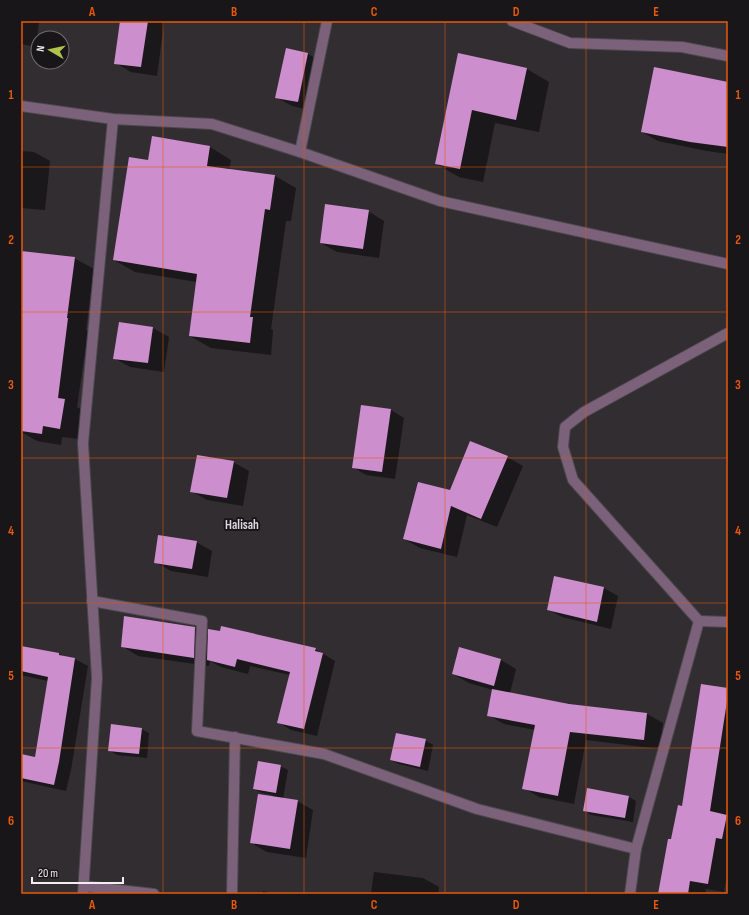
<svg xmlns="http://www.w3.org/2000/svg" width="749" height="915" font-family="'Sofia Sans Condensed',sans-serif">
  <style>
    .shadow { fill: #0007 }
    .building { fill: #cc8ecd }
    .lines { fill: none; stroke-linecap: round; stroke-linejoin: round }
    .minor-casing { stroke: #4c484c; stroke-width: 12 }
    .minor { stroke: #7b617a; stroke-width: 10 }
    .grid { fill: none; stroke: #e8590c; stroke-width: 1; stroke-opacity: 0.55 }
    .labels { text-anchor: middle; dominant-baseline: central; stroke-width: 4; stroke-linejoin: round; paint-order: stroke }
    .quarter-label { font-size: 13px; font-weight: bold; fill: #ded8de; stroke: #181618 }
    .neatline { fill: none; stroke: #e8590c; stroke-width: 1.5 }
    .grid-label { font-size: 13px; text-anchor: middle; font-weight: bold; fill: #e8590c }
  </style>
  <rect width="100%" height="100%" fill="#312d31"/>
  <g class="shadow">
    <path d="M21,21H39L36,47L21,44Z"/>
    <path d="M121,21H161L164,23L157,76L131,72L116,63Z"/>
    <path d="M286,50L308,54L324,63L314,111L292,106L276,97Z"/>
    <path d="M459,55L527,69L549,82L539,132L495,123L483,182L459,177L436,164Z"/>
    <path d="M728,83V154L707,151L658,141L642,132Z"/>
    <path d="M210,147L231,160L229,170L275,176L296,188L291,221H286L271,329L273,330L271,355L211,348L190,336L197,282L135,272L114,260L149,161Z"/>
    <path d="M21,151L34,152L50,161L45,210L21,208Z"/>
    <path d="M368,211L384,221L379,258L337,252L321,243Z"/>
    <path d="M21,252L74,258L94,269L86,330L88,331L77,407L84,411L79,439L62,437L61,445L37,441L21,432Z"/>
    <path d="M119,323L153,328L169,337L164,372L130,367L114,358Z"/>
    <path d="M391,410L404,418L395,479L366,475L353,467Z"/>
    <path d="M507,457L523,466L497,527L467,515L457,557L420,548L404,539L451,491Z"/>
    <path d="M233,462L249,471L243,506L207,500L191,491Z"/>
    <path d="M196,542L212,551L208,577L171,571L155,562Z"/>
    <path d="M604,588L618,596L611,629L562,617L548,609Z"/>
    <path d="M195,628L209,636L315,649L335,661L317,736L291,730L278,722L290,675L250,666L248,674L221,667L210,661L209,666L138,656L122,646Z"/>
    <path d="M21,647L59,654L65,657L75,659L88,666L71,770L66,791L21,781V755L36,758L48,681L21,675Z"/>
    <path d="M501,660L516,669L510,693L568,705L647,714L663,723L660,749L586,740L574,804L539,797L524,788L535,730L504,724L488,715L493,690L469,683L453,674Z"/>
    <path d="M728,689V803L726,816L728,817V870L724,892L706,889L705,894H659L672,840L683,807Z"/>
    <path d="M141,729L149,733L147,758L117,755L109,750Z"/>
    <path d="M425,740L433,745L428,771L399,764L391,760Z"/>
    <path d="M280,766L288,770L283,799L297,801L313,810L306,858L267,852L251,843L273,795L262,793L254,789Z"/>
    <path d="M629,797L636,801L633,822L591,815L584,810Z"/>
    <path d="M374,872L423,878L439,887L438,894H373L371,893Z"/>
    <path d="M263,891L275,894H263Z"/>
  </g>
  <g class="building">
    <path d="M120,21H148L141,67L114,64Z"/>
    <path d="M286,48L308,53L298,102L275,98Z"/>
    <path d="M458,53L527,68L516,120L472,110L460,169L435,164Z"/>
    <path d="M654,67L728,82V147L690,142L641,132Z"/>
    <path d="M152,136L210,146L207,166L275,175L270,210L265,209L250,317H253L250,343L189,336L197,274L113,260L129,157L148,160Z"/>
    <path d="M325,204L369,210L363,249L320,243Z"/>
    <path d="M21,251L75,257L67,318H68L58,398L65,399L60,429L43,426L42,434L21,431Z"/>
    <path d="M119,322L153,327L148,363L113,359Z"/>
    <path d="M361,405L391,409L382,472L352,468Z"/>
    <path d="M470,441L508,456L481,519L451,506L441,549L403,539L418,482L450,490Z"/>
    <path d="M197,455L234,461L227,498L190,492Z"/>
    <path d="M158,535L197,541L192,569L154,563Z"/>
    <path d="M554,576L604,587L597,622L547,610Z"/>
    <path d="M124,616L195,627L194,658L121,647Z"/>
    <path d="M221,626L316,648L315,651L323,653L304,729L277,723L290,672L237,659L235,667L207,660L208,629L220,631Z"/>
    <path d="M21,646L59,653V655L75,658L59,762L54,785L21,778V754L35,757L48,677L21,671Z"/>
    <path d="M459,647L501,659L494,686L452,674Z"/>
    <path d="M701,684L728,688V695L710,811L727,815L722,839L716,838L708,884L690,881L688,894H658L668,839H671L678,805L682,806Z"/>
    <path d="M492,689L569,704L647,713L644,740L570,732L558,796L522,789L535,725L487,716Z"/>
    <path d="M111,724L142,728L139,754L108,751Z"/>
    <path d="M396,733L426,739L420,767L390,760Z"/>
    <path d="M258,761L281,765L276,793L253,789Z"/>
    <path d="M587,788L629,796L625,818L583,811Z"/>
    <path d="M258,794L298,800L290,849L250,843Z"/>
  </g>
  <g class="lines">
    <defs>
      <g id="minor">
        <path d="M512,21L570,43L682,47L728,56"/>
        <path d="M21,106L113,119L212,124L300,152L440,201L728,264"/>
        <path d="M300,152L327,21"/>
        <path d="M92,601L202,621L197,731L324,754L477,809L636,849"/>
        <path d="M699,621L728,622"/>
        <path d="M84,886L154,894"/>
        <path d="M83,894L97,678L83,443L113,119"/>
        <path d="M232,894L235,737"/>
        <path d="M630,894L636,849L699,621L573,480L563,447L565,427L584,412L728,333"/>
      </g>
    </defs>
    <use href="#minor" class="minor-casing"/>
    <use href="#minor" class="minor"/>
  </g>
  <path class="grid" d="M163,21V894M304,21V894M445,21V894M586,21V894M21,167H728M21,312H728M21,458H728M21,603H728M21,748H728"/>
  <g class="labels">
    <g class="quarter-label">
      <text x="242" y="525">Halisah</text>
    </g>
  </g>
  <rect width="749" height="915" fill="none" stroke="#181618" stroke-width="44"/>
  <g transform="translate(50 50) rotate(279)"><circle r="19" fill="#181618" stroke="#6f6d6f"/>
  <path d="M0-3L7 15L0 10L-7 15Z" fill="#b2c34c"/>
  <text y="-6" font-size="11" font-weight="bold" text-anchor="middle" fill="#f2eff2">N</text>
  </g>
  <path d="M32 877v6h91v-6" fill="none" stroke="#f2eff2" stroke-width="2"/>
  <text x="38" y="877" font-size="12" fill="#f2eff2" stroke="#181618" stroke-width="3" paint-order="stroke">20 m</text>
  <rect x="22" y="22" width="705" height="871" class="neatline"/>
  <g class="grid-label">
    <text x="92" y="16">A</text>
    <text x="234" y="16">B</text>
    <text x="374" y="16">C</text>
    <text x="516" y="16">D</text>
    <text x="656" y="16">E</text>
    <text x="11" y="99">1</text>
    <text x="738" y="99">1</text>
    <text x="11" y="244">2</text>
    <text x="738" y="244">2</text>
    <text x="11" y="389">3</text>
    <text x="738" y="389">3</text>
    <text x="11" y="535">4</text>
    <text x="738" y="535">4</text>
    <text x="11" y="680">5</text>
    <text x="738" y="680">5</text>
    <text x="11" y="825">6</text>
    <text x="738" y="825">6</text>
    <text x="92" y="909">A</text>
    <text x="234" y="909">B</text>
    <text x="374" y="909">C</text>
    <text x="516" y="909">D</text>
    <text x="656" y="909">E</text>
  </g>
</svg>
